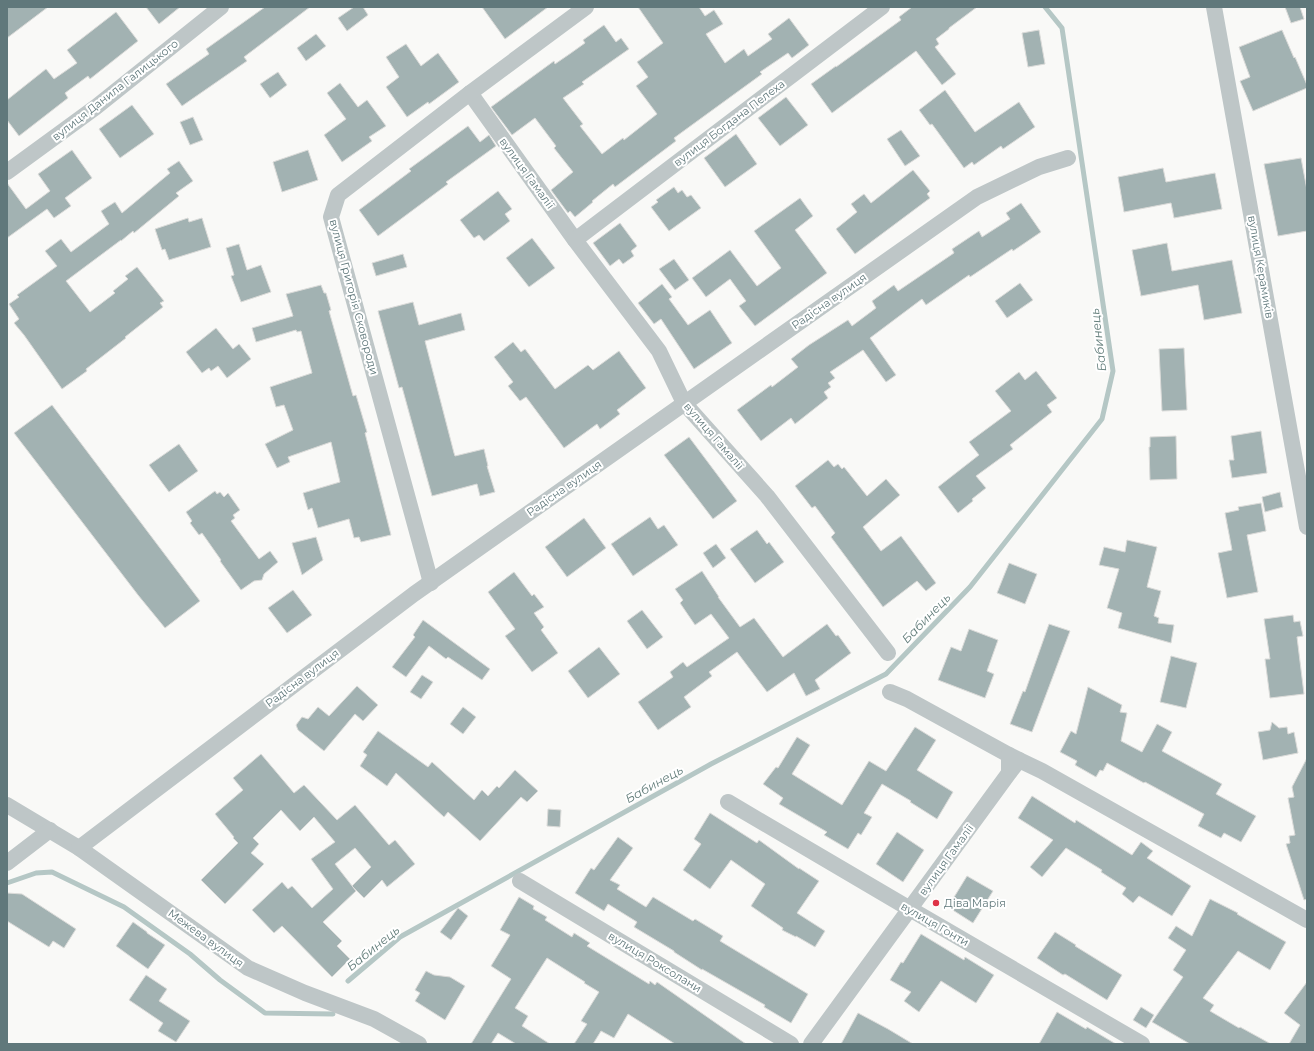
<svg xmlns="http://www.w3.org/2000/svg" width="1314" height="1051" font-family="Montserrat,sans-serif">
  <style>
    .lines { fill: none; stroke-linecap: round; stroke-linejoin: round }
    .stream { stroke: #b5c7c5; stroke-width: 5 }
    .building { fill: #a2b2b2; stroke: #dbdbd9 }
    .minor { stroke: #bec6c7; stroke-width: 16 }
    .poi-dot { fill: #de3346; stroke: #fff; stroke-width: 1.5 }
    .labels { text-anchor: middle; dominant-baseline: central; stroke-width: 4; stroke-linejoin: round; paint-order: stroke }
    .street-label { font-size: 11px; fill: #60787b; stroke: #fff }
    .poi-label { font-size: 11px; fill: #60787b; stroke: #fff; text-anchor: start }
    .water-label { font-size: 12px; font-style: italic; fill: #607b78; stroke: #fff }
  </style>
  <rect width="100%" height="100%" fill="#f9f9f7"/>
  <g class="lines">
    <g class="stream">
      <path d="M7,883L36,873L52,872L124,907L190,954L220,980L265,1013L333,1014"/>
      <path d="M348,981L400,937L711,764L886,674L970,587L1102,419L1113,371L1062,28L1045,7"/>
    </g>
  </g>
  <g class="building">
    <path d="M7,7H48L7,38Z"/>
    <path d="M146,7H180L159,24Z"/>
    <path d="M265,7H310L244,57L247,61L182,106L166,84L209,54L206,49Z"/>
    <path d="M354,7H363L368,15L347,31L338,18Z"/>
    <path d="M482,7H548L505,39Z"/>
    <path d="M638,7H699L705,16L714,10L723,24L706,34L725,63L744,49L748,56L772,39L768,34L789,18L809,45L792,58L788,53L760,72L762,74L674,138L676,141L615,187L613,184L592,201L593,202L575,217L570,211L568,213L551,190L573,172L554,148L556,146L535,118L512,135L491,107L554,61L555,64L571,53L585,43L583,40L604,25L616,42L621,38L629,49L582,82L584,84L563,98L583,124L580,126L602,154L623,138L624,140L657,114L636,86L648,77L637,62L663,43Z"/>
    <path d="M912,7H977L949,28V29L936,39L939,44L935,47L956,74L942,85L916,51L832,113L811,84L836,66V67L901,20L899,17Z"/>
    <path d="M1285,7H1300L1304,19L1291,23Z"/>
    <path d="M116,12L138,41L90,79L88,76L65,93L68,98L19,136L7,120V100L46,69L54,79L77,63L67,50Z"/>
    <path d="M1039,30L1045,64L1028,67L1022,33Z"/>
    <path d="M1282,30L1294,58L1295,57L1307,85V88L1253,111L1240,81L1250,77L1239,47Z"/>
    <path d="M316,34L326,46L306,61L297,48Z"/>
    <path d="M406,44L421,66L438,53L459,82L429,104L428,102L407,117L386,87L399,77L386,57Z"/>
    <path d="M278,72L287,85L270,98L260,84Z"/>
    <path d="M340,83L358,107L367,100L386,126L369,137L372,141L342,162L324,135L346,119L327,93Z"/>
    <path d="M945,90L975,132L1019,102L1035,127L1003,149L1001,146L974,165L972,162L964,168L932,124L930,125L919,110Z"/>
    <path d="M786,97L808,125L780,146L758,118Z"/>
    <path d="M132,105L154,134L120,158L99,129Z"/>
    <path d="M193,117L203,140L190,145L180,122Z"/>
    <path d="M468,126L480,142L489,135L496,146L446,182L448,184L378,236L359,210L411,171L409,169Z"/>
    <path d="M901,130L920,156L905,166L887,139Z"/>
    <path d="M736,134L757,164L725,187L704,158Z"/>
    <path d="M72,150L92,178L65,198L71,206L54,218L47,209L7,238V183L26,209L50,191L38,174Z"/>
    <path d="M308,150L318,180L282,192L273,162Z"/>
    <path d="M1301,158L1307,190V231L1278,236L1264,164Z"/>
    <path d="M179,161L193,181L176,193L179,196L134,233L133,231L121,241V240L66,281L90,312L115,293L113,291L128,279L125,276L137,267L164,301L160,303L163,307L125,337L126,338L86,369L87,371L62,389L24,335L14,323L19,319L9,304L19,297L17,295L57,266L45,251L61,239L71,252L109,224L101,211L115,202L122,213L170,173L167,169Z"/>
    <path d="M1163,168L1166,182L1215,173L1222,209L1174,218L1171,203L1124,212L1118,177Z"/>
    <path d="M913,170L930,191L927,194L930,198L855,254L836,229L857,212L851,204L864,194L871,203Z"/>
    <path d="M674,187L678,193L682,190L687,197L691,195L701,208L669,231L651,207L658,202L656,200Z"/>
    <path d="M498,191L512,209L505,214L510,221L484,241L479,235L474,238L460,220Z"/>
    <path d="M800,198L813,216L795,230L827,273L755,326L739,306L746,301L730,279L706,297L692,278L730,250L757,286L781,268L754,231Z"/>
    <path d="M1021,203L1041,232L1013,251L1012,249L970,277L969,275L926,305L922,299L870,338L896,375L886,382L863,350L830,372L835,378L828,383L831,387L824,392L828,398L795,424L791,418L761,441L737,410L771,385L772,387L798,367L791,359L809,345L848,320L852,326L876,308L872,301L894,285L898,291L954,253L952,249L979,231L982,237L1010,219L1006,213Z"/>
    <path d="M188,218L189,222L202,218L211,247L169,260L165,249L162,250L155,229Z"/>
    <path d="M620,223L637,246L631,251L634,256L623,264L619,259L610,266L593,243Z"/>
    <path d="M532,238L555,268L529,287L506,258Z"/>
    <path d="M1167,243L1172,271L1232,260L1242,313L1204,320L1198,285L1141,296L1132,250Z"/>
    <path d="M239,244L247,270L261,265L271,292L241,302L231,276L234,275L226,248Z"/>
    <path d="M403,254L407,267L376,276L372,263Z"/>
    <path d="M674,259L689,280L675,290L659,269Z"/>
    <path d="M1020,283L1033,300L1007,318L995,301Z"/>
    <path d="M662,284L672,297L669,299L688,325L710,310L732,343L694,369L661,319L654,324L638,303Z"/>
    <path d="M321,285L324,293H326L331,310L329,311L353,396L356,395L367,432L365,433L391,535L361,542L359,537L354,538L349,519L318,528L312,508L308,510L303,493L340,482L331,442L288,457L290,462L277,468L265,444L293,430L284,405L276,407L270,387L312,373L301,331L297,332L296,330L256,342L252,328L293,316L286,294Z"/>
    <path d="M413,302L419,325L461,313L465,330L425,341L454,453L455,456L484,449L488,466H487L495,492L480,496L477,484L432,496L402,387L399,388L378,311Z"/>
    <path d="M216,328L233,349L239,344L251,359L227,378L218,366L211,371L209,368L202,373L186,352Z"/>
    <path d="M513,342L521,352L525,349L555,389L588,365L593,370L619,351L646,388L617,410L620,414L600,429L597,424L564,448L526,397L520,401L508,386L513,382L494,357Z"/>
    <path d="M1184,348L1187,410L1162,411L1159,349Z"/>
    <path d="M1036,371L1057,398L1047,405L1052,412L1010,445L1013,449L976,476L986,488L972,499L973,501L958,513L938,487L979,455L969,442L1011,411L995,391L1019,372L1025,380Z"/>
    <path d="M52,405L200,601L165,628L138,595L14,433Z"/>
    <path d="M1261,431L1267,473L1232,478L1229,460H1234L1231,436Z"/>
    <path d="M1176,436L1177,479L1150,480L1149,447H1150V437Z"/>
    <path d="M689,437L737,501L713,519L664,455Z"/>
    <path d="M179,444L198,471L169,492L149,465Z"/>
    <path d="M828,460L834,467L838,464L842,469L844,467L867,496L886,479L900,495L863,527L881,551L901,536L936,583L926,591L917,581L883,607L831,537L835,533L815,506L812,508L795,486Z"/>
    <path d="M215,491L217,494L220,492L224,497L228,493L240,510L233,515L235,518L231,521L259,559L270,551L278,562L264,574L262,580L254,581L241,590L220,561L221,560L202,533L199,535L190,523L192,521L186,512Z"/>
    <path d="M1280,492L1283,507L1265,512L1262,497Z"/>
    <path d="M1261,503L1266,531L1247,535L1258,592L1227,598L1218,553L1232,550L1225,513L1239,510L1238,507Z"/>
    <path d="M650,517L658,529L664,525L678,545L633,576L611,544Z"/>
    <path d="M584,518L606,548L567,577L545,547Z"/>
    <path d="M757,530L767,544L769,542L784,562L755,583L730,549Z"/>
    <path d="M316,537L323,560L302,575L292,543Z"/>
    <path d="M1127,540L1157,547L1147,587L1161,591L1154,616L1159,618L1158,623L1174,625L1171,643L1118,628L1122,613L1107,608L1119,569L1099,565L1104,547L1125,552Z"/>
    <path d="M716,544L726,558L713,568L703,553Z"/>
    <path d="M1009,563L1037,574L1025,604L997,593Z"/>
    <path d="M702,571L719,597H718L740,627L754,618L783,657L827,624L836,636L838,635L851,653L815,680L820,689L806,696L794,673L767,692L737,652L709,672L712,676L684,697L691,707L658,730L638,702L673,677L670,672L683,662L687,667L729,638L711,614L695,625L680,603L683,600L675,589Z"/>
    <path d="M514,572L532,596L534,594L544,607L534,613L544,627L541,630L558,653L532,672L505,636L515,629L488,592Z"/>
    <path d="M293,590L312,615L287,633L268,608Z"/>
    <path d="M642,610L663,637L647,649L627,621Z"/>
    <path d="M1293,615L1294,622L1300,621L1303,636L1297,637L1304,694L1270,698L1265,659H1270L1264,619Z"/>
    <path d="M423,620L490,669L482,680L448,657L446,659L429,646L406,677L392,667L415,637L413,635Z"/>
    <path d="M1049,624L1070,631L1032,732L1010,724L1023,691L1025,692Z"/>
    <path d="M969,629L998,640L987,671L994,674L985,698L938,680L951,647L961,651Z"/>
    <path d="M599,647L620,674L588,698L568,671Z"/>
    <path d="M1171,656L1197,663L1186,708L1160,702Z"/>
    <path d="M422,675L433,682L421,699L410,692Z"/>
    <path d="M357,686L378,705L363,721L355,714L324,751L298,730L296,725L302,717L308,719L318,707L329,716Z"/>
    <path d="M1088,687L1122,705L1120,712L1127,713L1121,741L1142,752L1157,724L1172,732L1162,751L1222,784L1216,794L1256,816L1241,842L1224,833L1221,838L1198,826L1204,814L1145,782L1144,783L1107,763L1103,771L1100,770L1096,777L1075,765L1077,761L1060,752L1071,731L1076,734Z"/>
    <path d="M463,707L476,717L463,734L450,724Z"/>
    <path d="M1272,722L1279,728L1287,727L1288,734L1294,732L1298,753L1263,760L1258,732L1270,730Z"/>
    <path d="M915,727L936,740L917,770L953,792L937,819L910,802L911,801L882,784L864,813L872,817L861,835L858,833L848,849L824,835L827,832L779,804L783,798L763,784L776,767L778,768L797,737L810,745L792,774L842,805L869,761L886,771Z"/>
    <path d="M378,731L428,767L432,762L474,800L482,790L488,796L497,786L499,788L515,770L538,791L527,802L521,797L480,841L448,812L444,817L396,773L387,786L360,766L367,755L363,752Z"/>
    <path d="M261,754L294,793L304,785L337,820L355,805L389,845L395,840L415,864L387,887L382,880L364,898L352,886L371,867L355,848L335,864L356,891L323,922L342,941L337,946L350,959L332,977L282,926L274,933L252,910L282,882L288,889L292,886L312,908L333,889L311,859L335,842L314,817L300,831L281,810L253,838L259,844L251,853L264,864L225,904L201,880L238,843L233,838L234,837L215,814L243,790L233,778Z"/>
    <path d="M1307,758V899L1304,900L1286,844L1290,843L1289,836L1295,835L1288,798L1294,797L1292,787Z"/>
    <path d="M1032,796L1075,823L1076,820L1132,855L1141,842L1153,851L1147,858L1191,886L1172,916L1139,896L1133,903L1122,894L1126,888L1101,872L1102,870L1066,848L1042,877L1030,867L1053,840L1018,818Z"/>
    <path d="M548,809L561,810L560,827L547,826Z"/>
    <path d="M710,813L757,843L759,840L799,869V868L819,881L797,913L825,931L815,947L796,936V937L782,930L783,928L751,906L765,884L731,860L710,889L683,870L701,844L694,839Z"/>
    <path d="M897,832L924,850L903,882L876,864Z"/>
    <path d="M618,837L633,848L610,880L620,885L617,889L646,907L653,897L693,921L695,919L723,936L720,941L808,994L791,1023L764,1007L765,1005L702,969V970L674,952V951L634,927L637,922L608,904L604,911L575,893L591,868L594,870Z"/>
    <path d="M967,876L993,891L973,923L948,907Z"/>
    <path d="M7,893L22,894L76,929L64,948L53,941L49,947L7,921Z"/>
    <path d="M519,897L534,906L533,909L547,917L545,920L572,937L574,933L590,943L587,946L649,984L650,981L655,985L657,982L746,1044H675L628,1014L614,1038L601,1031L593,1044H574L587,1024L581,1021L599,992L584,983L585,982L547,958L515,1008L528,1016L522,1026L550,1044H516L498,1033L491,1044H471L511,979L491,966L510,935L500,930Z"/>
    <path d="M1210,899L1238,913L1237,914L1286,942L1270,970L1238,951L1203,998L1214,1005L1210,1011L1239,1028L1240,1027L1271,1044H1190L1152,1022L1183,977L1173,970L1186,950L1168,938L1176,926L1192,936Z"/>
    <path d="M458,908L468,916L451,940L440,932Z"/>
    <path d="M133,922L147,932V933L165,945L148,969L116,946Z"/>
    <path d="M1055,932L1076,945L1075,946L1122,975L1107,1000L1065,974L1063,975L1037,958Z"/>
    <path d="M921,934L964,960L965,957L994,975L976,1003L941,981L919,1012L904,1001L911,992L890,980L901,962L903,963Z"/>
    <path d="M426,971L434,975L450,977L465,986L445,1020L415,1001L420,993L415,990Z"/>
    <path d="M146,975L167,989L159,1001L190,1021L176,1042L158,1031L163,1023L129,1000Z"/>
    <path d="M1307,982V1044H1289L1300,1025L1284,1013Z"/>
    <path d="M1141,1007L1154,1015L1146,1028L1133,1020Z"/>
    <path d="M1057,1012L1086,1029L1087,1027L1116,1044H1039Z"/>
    <path d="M858,1013L888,1029L913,1044H841Z"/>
  </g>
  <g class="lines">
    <g class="minor">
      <path d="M1214,7L1307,527"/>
      <path d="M470,93L575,240L659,351L684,403L767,496L888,653"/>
      <path d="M7,172L96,107L221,7"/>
      <path d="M575,240L882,7"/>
      <path d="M431,583L331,217L338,195L470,93L586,7"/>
      <path d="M890,692L907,699L1009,755"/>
      <path d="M1019,760L1042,771L1307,920"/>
      <path d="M728,802L910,909L1142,1044"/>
      <path d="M7,805L79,848L248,968L305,993L374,1019L419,1044"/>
      <path d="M79,848L414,594L977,197L1039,167L1068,158"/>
      <path d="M7,863L50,830"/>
      <path d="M520,881L791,1044"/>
      <path d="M811,1044L1009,773L1019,760L1009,755V773"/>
    </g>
  </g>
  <circle class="poi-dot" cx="936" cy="903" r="4"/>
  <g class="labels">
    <g class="street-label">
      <text transform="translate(115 90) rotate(-38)">вулиця Данила Галицького</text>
      <text transform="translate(729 123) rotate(-37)">вулиця Богдана Пелеха</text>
      <text transform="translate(527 173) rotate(54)">вулиця Гамалії</text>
      <text transform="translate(1261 267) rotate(80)">вулиця Керамиків</text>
      <text transform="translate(354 297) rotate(75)">вулиця Григорія Сковороди</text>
      <text transform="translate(829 301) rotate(-35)">Радісна вулиця</text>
      <text transform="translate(714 436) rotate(49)">вулиця Гамалії</text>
      <text transform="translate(564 488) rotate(-35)">Радісна вулиця</text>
      <text transform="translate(302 678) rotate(-37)">Радісна вулиця</text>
      <text transform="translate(946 860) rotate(-54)">вулиця Гамалії</text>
      <text transform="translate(935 924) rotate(30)">вулиця Гонти</text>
      <text transform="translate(206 938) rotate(36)">Межева вулиця</text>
      <text transform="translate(655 962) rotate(31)">вулиця Роксолани</text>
    </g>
    <g class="poi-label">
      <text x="944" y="903">Діва Марія</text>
    </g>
    <g class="water-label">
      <text transform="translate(1098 340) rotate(-97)">Бабинець</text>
      <text transform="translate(926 618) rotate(-46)">Бабинець</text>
      <text transform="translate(654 784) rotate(-29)">Бабинець</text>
      <text transform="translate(373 948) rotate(-39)">Бабинець</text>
    </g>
  </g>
  <rect width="1314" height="1051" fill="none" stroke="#60787b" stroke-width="16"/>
</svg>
